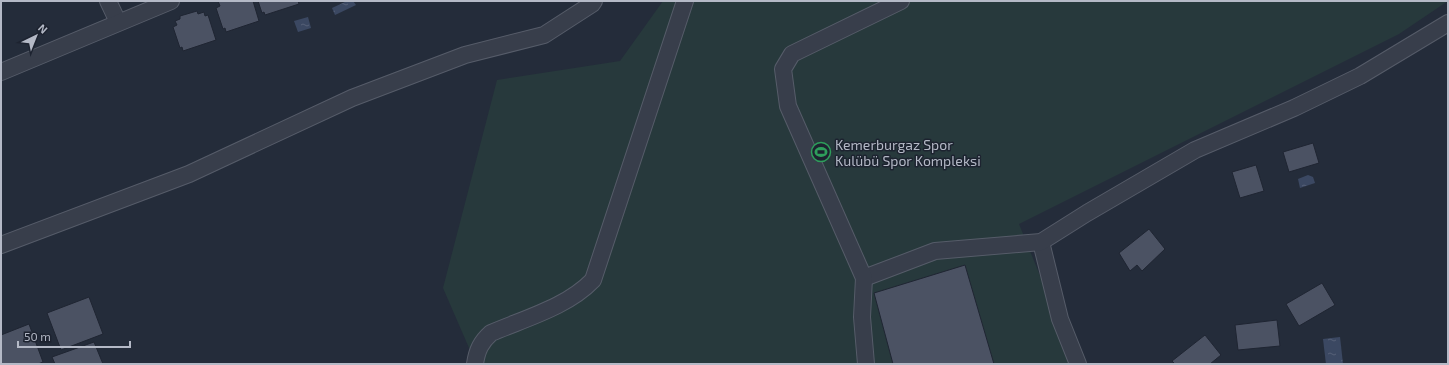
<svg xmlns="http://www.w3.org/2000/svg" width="1449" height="365" font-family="'Exo 2',sans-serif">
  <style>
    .park { fill: #27393c }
    .water { fill: url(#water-ripples) }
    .building { fill: #4b5263; stroke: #1f2532 }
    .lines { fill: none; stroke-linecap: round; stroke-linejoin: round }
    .minor-casing { stroke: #565c69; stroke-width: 18 }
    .minor { stroke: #383e4b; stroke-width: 16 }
    .labels { text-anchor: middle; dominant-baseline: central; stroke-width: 3; stroke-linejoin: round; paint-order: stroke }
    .poi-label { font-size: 14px; fill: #b4b9c6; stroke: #1d2330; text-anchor: start }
  </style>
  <defs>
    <pattern id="water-ripples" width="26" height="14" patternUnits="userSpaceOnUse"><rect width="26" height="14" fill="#3b4862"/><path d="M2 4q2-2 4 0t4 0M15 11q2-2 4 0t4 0" fill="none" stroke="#556077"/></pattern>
  </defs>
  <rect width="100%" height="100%" fill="#242c3a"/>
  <path class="park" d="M663,1H1448L1399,34L1019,224L1076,364H476L443,288L497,80L620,61Z"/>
  <g class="water">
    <path d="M347,1H353L356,5L335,15L332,8Z"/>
    <path d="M308,17L311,28L298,32L294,21Z"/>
    <path d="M1308,175L1313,177L1315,183L1300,188L1298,179Z"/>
    <path d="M1340,337L1343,364H1326L1323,339Z"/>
  </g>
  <g class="building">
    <path d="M218,1H253L259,21L226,32L225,28L223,29L216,8L220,6Z"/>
    <path d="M258,1H298L299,4L265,15L264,12L262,13Z"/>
    <path d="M197,11L198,14L204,12L205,16L208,15L216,40L183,51L182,47L180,48L173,27L177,25L175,21L180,19V16Z"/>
    <path d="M1313,143L1319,163L1289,172L1283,152Z"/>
    <path d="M1256,165L1264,191L1240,198L1232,172Z"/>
    <path d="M1149,229L1165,249L1142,271L1137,265L1130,271L1119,253Z"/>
    <path d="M965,265L994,364H893L874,293Z"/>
    <path d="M1322,283L1335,305L1299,326L1286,304Z"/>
    <path d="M89,297L103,334L61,350L47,313Z"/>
    <path d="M1277,320L1280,346L1238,350L1235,325Z"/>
    <path d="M29,324L43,362L38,364H1V335Z"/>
    <path d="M1205,335L1221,355L1210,364H1175L1172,361Z"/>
    <path d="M94,342L103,364H55L52,357Z"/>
  </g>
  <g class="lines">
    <defs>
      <g id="minor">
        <path d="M108,1L118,22"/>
        <path d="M1,72L171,1"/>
        <path d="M1041,242L1060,319L1078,364"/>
        <path d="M1,245L189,174L352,98L465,55L544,35L592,4L594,1"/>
        <path d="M864,278L935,251L1041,242L1087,213L1195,150L1294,108L1360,76L1448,23"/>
        <path d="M475,364C477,350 481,342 491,333C526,318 567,307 593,280L685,1"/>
        <path d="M866,364L862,317L864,278L788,106L783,69L792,54L901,1"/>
      </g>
    </defs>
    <use href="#minor" class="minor-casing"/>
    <use href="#minor" class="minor"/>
  </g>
  <defs>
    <symbol id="stadium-ring" viewBox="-11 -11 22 22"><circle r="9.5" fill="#1d2330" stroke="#2e9e5b" stroke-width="1.5"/><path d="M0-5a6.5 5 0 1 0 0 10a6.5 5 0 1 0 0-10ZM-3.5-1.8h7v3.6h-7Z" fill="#2e9e5b"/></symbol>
  </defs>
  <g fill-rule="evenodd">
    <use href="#stadium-ring" x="810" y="141" width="22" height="22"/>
  </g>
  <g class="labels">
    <g class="poi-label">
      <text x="835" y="144">Kemerburgaz Spor<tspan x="835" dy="16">Kulübü Spor Kompleksi</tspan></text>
    </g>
  </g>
  <rect width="1449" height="365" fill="none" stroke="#b4b9c6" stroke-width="4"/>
  <g transform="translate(36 36) rotate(43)" stroke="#1d2330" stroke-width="3" paint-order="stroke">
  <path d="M0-3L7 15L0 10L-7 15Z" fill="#b4b9c6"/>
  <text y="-6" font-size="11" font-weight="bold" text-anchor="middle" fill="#b4b9c6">N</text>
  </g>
  <path d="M18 341v6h112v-6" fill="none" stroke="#b4b9c6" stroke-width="2"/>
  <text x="24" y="341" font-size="12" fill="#b4b9c6" stroke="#1d2330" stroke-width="3" paint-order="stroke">50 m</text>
</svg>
